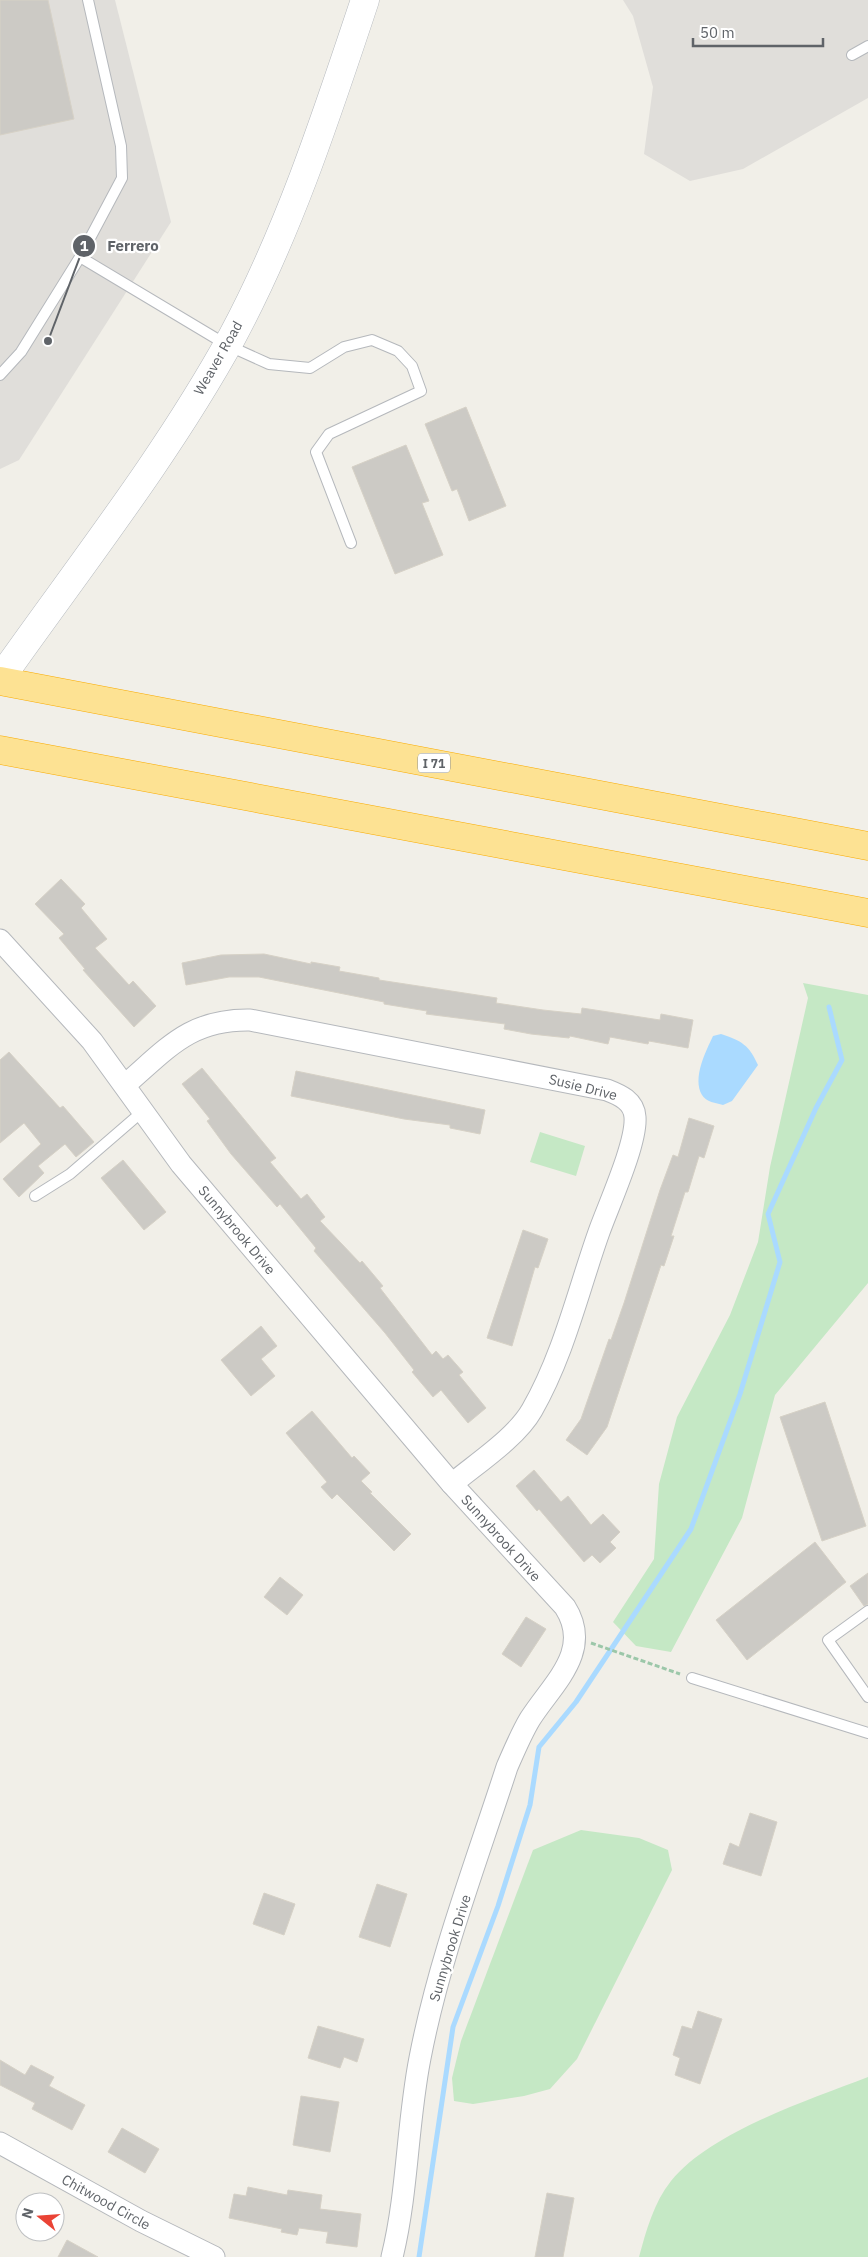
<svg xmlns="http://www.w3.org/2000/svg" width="868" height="2257" font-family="'IBM Plex Sans',sans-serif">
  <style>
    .industrial { fill: #e0deda }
    .green { fill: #c5e8c5 }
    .water { fill: #aadaff }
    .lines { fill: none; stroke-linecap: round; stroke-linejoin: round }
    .stream { stroke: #aadaff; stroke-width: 5 }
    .building { fill: #cccac5; stroke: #d6d1c6 }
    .lane-casing { stroke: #b5b8bc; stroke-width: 12 }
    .street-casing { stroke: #b5b8bc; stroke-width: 23 }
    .secondary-casing { stroke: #b6babf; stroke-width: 29 }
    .highway-casing { stroke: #f9ab00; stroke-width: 29 }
    .path { stroke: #9cc7a9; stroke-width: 3; stroke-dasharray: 5 2.5; stroke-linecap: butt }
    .lane { stroke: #fff; stroke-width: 10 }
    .street { stroke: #fff; stroke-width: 21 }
    .secondary { stroke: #fff; stroke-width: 28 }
    .highway { stroke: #fde293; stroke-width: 28 }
    .labels { text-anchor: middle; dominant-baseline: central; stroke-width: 4.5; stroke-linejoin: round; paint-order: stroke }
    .shield { fill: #fff; stroke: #8f9295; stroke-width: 1 }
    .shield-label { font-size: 12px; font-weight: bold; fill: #5f6368 }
    .street-label { font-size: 14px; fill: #5f6368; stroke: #fff }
    .leader { fill: none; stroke: #5f6368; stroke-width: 2 }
    .callout-dot { fill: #5f6368; stroke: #fff; stroke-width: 2 }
    .mark-label { font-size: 15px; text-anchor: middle; font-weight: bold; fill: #fff }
    .callout-label { font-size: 15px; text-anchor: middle; font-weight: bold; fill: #5f6368; stroke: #fff; stroke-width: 4.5; stroke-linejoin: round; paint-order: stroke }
  </style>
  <rect width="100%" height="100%" fill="#f1efe8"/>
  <g class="industrial">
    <path d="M0,0H115L171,222L19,460L0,469Z"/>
    <path d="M623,0H868V98L743,169L690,181L644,154L653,87L633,16Z"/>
  </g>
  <g class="green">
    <path d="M803,983L868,995V1283L775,1395L742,1518L671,1652L636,1646L613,1622L654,1559L659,1484L677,1417L730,1315L758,1242L770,1167L808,998Z"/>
    <path d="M540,1132L585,1146L576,1176L530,1162Z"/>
    <path d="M581,1830L639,1838L668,1850L672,1870L577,2059L550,2089L524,2096L473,2104L454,2101L452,2078L461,2041L533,1850Z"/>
    <path d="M868,2077V2257H639C646,2231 654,2202 671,2181C712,2131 809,2100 868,2077Z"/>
  </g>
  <path class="water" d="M721,1034C742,1041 749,1045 758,1065L732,1101L723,1105C716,1103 706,1102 702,1095C692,1078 706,1051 713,1036Z"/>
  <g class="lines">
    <path class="stream" d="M419,2257L453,2027L498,1906L530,1805L539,1747L576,1702L691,1529L740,1394L780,1262L768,1214L816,1108L842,1060L829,1007"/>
  </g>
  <g class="building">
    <path d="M0,0H48L74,119L0,135Z"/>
    <path d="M466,407L506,506L469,521L457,489L452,491L425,424Z"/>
    <path d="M406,445L429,501L422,503L443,555L395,574L352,467Z"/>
    <path d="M61,879L85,904L81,908L107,939L95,948L129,985L133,981L156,1006L134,1027L83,970L85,969L59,938L64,934L35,904Z"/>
    <path d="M264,954L311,964V962L340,967L339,971L379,978V980L497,998L496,1003L543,1010L581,1014L582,1008L660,1020L661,1014L693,1020L688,1048L649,1041L648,1044L610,1037L608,1044L570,1036L569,1038L531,1034L504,1029L505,1024L426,1014L427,1011L384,1004V1002L259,977H229L186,985L182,963L221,955Z"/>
    <path d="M9,1052L60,1108L63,1106L94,1142L76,1157L65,1144L38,1166L44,1173L19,1197L3,1179L41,1144L24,1123L0,1143V1060Z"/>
    <path d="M202,1068L276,1158L270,1162L301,1199L307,1194L325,1217L320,1221L360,1263L362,1261L383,1286L380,1288L432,1355L436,1351L443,1359L448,1355L463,1372L459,1375L486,1408L468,1423L441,1390L433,1397L412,1372L414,1370L385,1333L314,1251L316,1248L280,1204L277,1207L231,1154L207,1121L210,1119L182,1084Z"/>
    <path d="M296,1071L485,1110L480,1134L450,1128V1125L404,1119L291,1096Z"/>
    <path d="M689,1118L714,1126L704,1158L699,1156L688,1192H685L671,1236H674L664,1266L661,1265L607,1427L587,1455L566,1440L581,1419L609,1339L611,1340L624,1303L660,1190L673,1155L678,1157Z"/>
    <path d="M123,1160L166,1212L144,1230L101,1178Z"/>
    <path d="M523,1230L548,1239L538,1268L535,1267L512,1346L487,1338Z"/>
    <path d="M261,1326L277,1346L261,1359L275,1376L251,1396L221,1360Z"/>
    <path d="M825,1402L866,1526L822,1541L780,1417Z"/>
    <path d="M312,1411L352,1458L354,1456L370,1473L361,1481L372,1492L370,1493L411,1534L394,1551L337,1494L332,1499L321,1487L327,1482L286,1433Z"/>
    <path d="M534,1470L561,1502L568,1496L591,1525L603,1514L620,1532L610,1542L616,1548L600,1563L592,1555L584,1562L539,1509L537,1511L516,1486Z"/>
    <path d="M815,1542L846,1582L747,1660L716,1620Z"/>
    <path d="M868,1573V1604L864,1606L850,1586Z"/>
    <path d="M280,1577L303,1595L287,1615L264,1597Z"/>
    <path d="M526,1617L546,1629L521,1667L502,1654Z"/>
    <path d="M750,1813L777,1822L761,1876L723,1864L730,1843L739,1847Z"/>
    <path d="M377,1884L407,1894L390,1947L359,1937Z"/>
    <path d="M264,1893L295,1904L284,1935L253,1924Z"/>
    <path d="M698,2011L722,2019L700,2084L675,2075L680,2058L673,2055L682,2026L692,2029Z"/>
    <path d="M318,2026L364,2039L357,2062L344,2057L340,2068L308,2058Z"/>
    <path d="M0,2060L25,2075L31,2065L54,2077L49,2086L85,2105L72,2130L32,2109L35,2103L0,2085Z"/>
    <path d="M301,2096L339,2102L330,2152L293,2145Z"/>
    <path d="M122,2128L159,2149L145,2173L108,2152Z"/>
    <path d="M248,2187L287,2195L288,2190L322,2195L320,2209L361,2214L357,2247L326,2243L328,2232L299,2228L297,2235L281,2232L282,2229L229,2218L234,2194L246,2196Z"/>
    <path d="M547,2193L574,2198L563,2257H535Z"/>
    <path d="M67,2240L98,2257H58Z"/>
  </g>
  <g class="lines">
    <defs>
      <g id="lane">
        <path d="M852,55L868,46"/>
        <path d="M80,257L227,345L269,364L310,368L344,347L372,340L398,351L412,366L421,391L329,434L316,452L351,543"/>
        <path d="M0,375L21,352L80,257L122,178L121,146L88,0"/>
        <path d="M35,1196L70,1174L143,1111"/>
        <path d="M868,1611L828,1640L868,1697"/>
        <path d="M692,1678L868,1733"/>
      </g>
      <g id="street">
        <path d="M0,940L92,1041L181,1164L452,1484L565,1607C593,1651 553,1683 530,1719C521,1734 514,1751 507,1767C476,1863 439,1959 420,2058C407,2124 408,2192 392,2257"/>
        <path d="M125,1085C168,1048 190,1019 250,1020L607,1090C620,1095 634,1101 635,1117C637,1143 609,1204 599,1232C578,1291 564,1354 532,1410C516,1438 477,1463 452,1484"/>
        <path d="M0,2143L141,2221L214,2257"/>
      </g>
      <path id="secondary" d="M0,679C79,567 166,457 232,337C289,231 327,114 365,0"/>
      <g id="highway">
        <path d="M0,681L868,846"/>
        <path d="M0,750L868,913"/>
      </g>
    </defs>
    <use href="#lane" class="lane-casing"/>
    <use href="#street" class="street-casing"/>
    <use href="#secondary" class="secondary-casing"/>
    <use href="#highway" class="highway-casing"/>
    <path class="path" d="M591,1643L680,1674"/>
    <use href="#lane" class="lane"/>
    <use href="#street" class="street"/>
    <use href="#secondary" class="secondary"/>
    <use href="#highway" class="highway"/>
  </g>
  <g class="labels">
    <rect class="shield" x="418" y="753.5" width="32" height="19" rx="4"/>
    <g class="shield-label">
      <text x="434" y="763">I 71</text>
    </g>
    <g class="street-label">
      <text transform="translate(218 358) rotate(-60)">Weaver Road</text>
      <text transform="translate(583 1087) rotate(14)">Susie Drive</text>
      <text transform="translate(237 1230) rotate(50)">Sunnybrook Drive</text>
      <text transform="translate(501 1538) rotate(48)">Sunnybrook Drive</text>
      <text transform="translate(450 1948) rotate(-73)">Sunnybrook Drive</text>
      <text transform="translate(106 2202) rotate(29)">Chitwood Circle</text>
    </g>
  </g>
  <path class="leader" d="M48 341L84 246"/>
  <g class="callout-dot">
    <circle cx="48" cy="341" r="5"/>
    <circle cx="84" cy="246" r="12"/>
  </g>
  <g class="mark-label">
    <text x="84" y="251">1</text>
  </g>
  <g class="callout-label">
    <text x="133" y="251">Ferrero</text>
  </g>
  <g transform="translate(40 2217) rotate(287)"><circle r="24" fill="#ffffff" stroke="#bfc1c3"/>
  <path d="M0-4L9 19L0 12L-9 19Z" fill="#ea4335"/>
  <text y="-8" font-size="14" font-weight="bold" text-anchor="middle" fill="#5f6368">N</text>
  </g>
  <path d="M693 38v8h130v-8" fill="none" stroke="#5f6368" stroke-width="2.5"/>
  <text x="700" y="38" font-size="15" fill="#5f6368" stroke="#ffffff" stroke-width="4" paint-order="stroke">50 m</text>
</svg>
